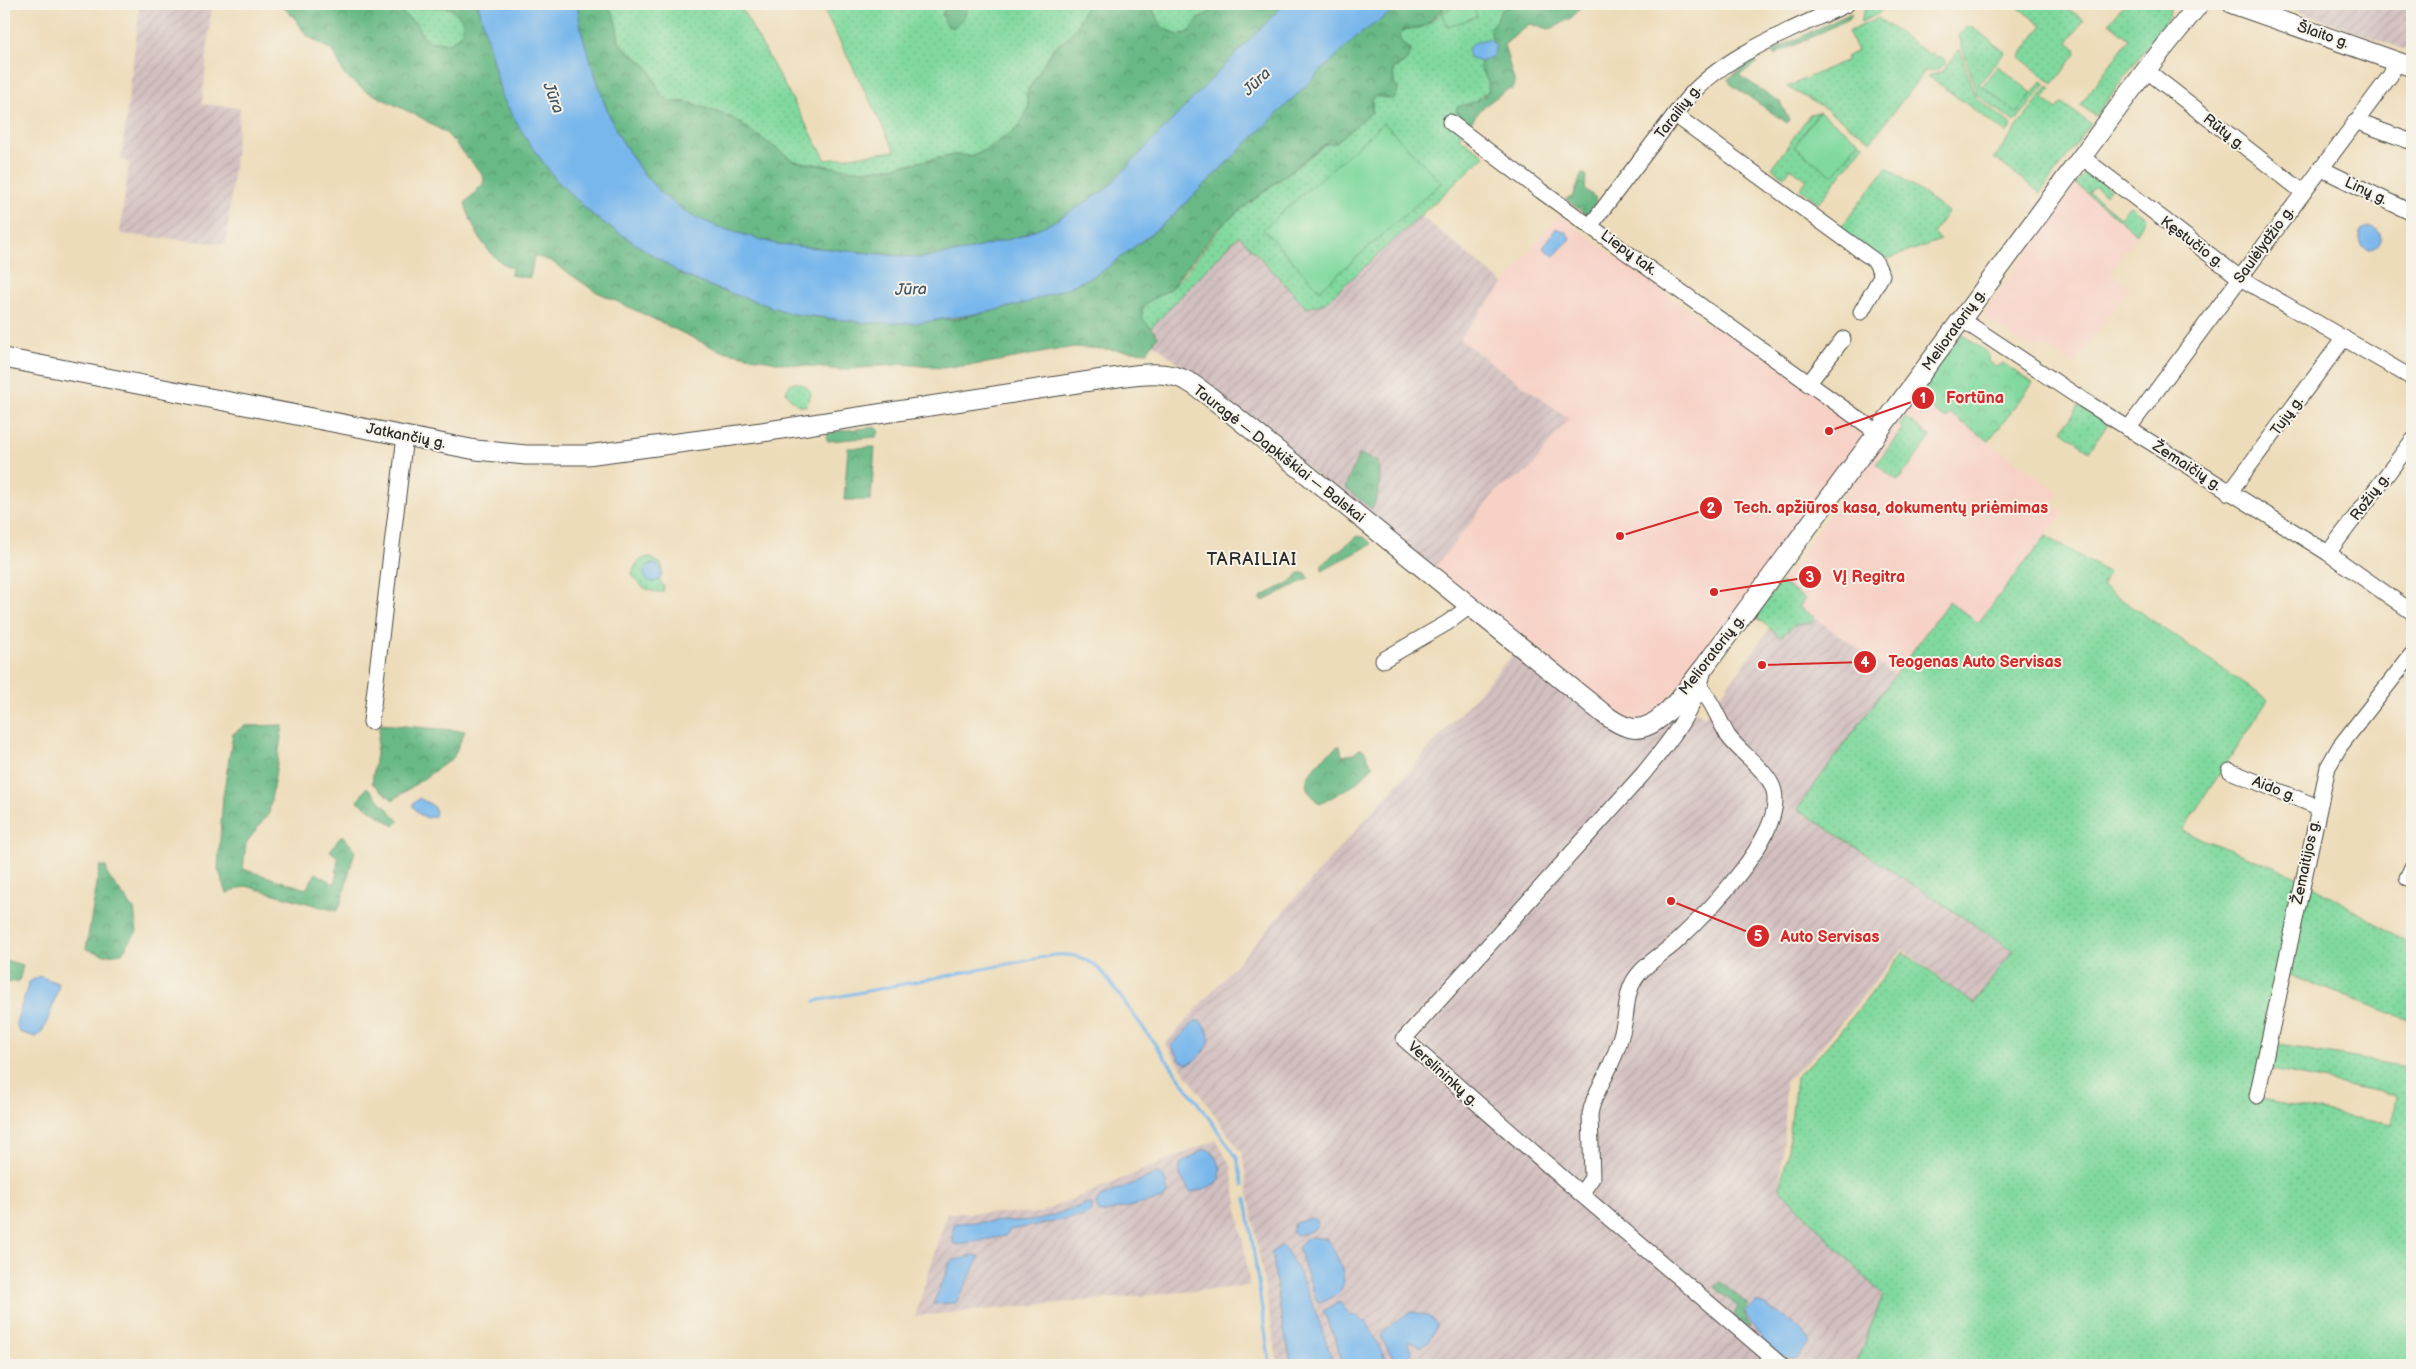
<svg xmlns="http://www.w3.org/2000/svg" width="2416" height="1369" font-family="'Balsamiq Sans',sans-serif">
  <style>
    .built { fill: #f7d1c6 }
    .industrial { fill: url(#industrial-furrows) }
    .grass { fill: url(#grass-dots); stroke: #568264; fill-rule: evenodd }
    .forest { fill: url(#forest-crowns); stroke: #4a7258 }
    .park { fill: url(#park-crowns); stroke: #568264 }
    .pitch { fill: #80d99e; stroke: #568264 }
    .water { fill: #78b7ec; stroke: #52718c }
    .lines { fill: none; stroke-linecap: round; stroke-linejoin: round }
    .stream { stroke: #78b7ec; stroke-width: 3 }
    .minor-casing { stroke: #484640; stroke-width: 17 }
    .major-casing { stroke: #484640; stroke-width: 21 }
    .minor { stroke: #fff; stroke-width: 15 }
    .major { stroke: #fff; stroke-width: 19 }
    .labels { text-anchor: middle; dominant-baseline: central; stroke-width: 4; stroke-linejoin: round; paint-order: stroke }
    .street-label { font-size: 15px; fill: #2b2b2b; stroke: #f7f3e8 }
    .water-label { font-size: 16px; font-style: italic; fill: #425565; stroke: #f7f3e8 }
    .quarter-label { font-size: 18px; letter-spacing: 1px; fill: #2b2b2b; stroke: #f7f3e8 }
    .leader { fill: none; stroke: #d62828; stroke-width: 2 }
    .callout-dot { fill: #d62828; stroke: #f7f3e8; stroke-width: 2 }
    .mark-label { font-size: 15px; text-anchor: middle; font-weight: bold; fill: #fff }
    .callout-label { font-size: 16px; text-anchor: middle; font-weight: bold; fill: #d62828; stroke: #f7f3e8; stroke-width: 4; stroke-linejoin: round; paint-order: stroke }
  </style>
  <defs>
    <pattern id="industrial-furrows" width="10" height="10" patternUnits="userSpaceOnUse" patternTransform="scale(1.25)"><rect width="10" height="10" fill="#d2bfbf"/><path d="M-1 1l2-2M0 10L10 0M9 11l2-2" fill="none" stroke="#b4a4a4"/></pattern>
    <pattern id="grass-dots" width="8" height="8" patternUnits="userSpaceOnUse" patternTransform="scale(1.25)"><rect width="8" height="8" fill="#80d99e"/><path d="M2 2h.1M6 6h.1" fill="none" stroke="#6fba88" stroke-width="1.8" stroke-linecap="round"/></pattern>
    <pattern id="forest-crowns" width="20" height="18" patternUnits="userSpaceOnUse" patternTransform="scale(1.25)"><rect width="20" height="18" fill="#68b985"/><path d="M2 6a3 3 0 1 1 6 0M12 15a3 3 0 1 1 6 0" fill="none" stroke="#56976d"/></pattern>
    <pattern id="park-crowns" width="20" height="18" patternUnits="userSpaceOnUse" patternTransform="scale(1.25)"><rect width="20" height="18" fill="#80d99e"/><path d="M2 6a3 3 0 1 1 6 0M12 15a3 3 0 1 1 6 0" fill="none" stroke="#6fba88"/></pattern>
  </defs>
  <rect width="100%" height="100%" fill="#f7f3e8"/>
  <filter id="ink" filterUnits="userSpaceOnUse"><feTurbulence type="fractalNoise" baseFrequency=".02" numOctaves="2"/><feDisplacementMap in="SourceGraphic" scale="10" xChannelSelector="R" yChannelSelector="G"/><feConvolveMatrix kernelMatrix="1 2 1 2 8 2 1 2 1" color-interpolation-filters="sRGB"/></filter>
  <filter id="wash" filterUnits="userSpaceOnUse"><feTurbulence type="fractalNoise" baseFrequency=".0096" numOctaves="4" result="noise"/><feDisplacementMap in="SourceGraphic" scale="20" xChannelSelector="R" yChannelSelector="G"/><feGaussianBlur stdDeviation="1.12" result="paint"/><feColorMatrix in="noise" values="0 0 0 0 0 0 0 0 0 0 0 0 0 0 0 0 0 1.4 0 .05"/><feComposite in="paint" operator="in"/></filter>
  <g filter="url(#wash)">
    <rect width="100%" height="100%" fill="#eddcb9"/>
    <g class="built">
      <path d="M2076,184L2137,234L2110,272L2129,287L2073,366L2044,346H2026L1987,319L1984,313Z"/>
      <path d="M1559,215L1708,325L1718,318L1872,429L1700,661L1660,709L1642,720H1632L1619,716L1432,570L1498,489L1529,471L1567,419L1459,339Z"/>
      <path d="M1915,397L1945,419L1950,414L2059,493L2052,503L2064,512L1978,623L1949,601L1896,676L1799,607L1805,599L1781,582Z"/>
    </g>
    <g class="industrial">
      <path d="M140,4H212L202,104L240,108L226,244L120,234L129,162L121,160Z"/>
      <path d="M2278,4H2412V52Z"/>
      <path d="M1420,215L1504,284L1459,339L1568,418L1529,471L1498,489L1432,570L1153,343L1158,336L1150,329L1239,235L1325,302Z"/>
      <path d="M1815,618L1896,676L1797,810L2013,950L1974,1004L1902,949L1816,1053L1785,1082V1126L1779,1188L1883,1296L1855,1365H1278L1242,1154L1165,1044L1515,652L1625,733L1683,703L1704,717L1770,629L1780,636L1795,625L1810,623Z"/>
      <path d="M1216,1140L1231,1166L1250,1286L915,1316L947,1213H1039Z"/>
    </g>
    <g class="grass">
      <path d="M389,4H411L416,8C436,8 450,1 463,21L461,35L448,44L428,41L420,32L417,24Z"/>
      <path d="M606,4H739L826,160L895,151L821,4H947V7L964,17L969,4H989L998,8L1006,4H1087L1077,27L1066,40L1053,48L1026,94L1029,107L1019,127L989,148L973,156L955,155L882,169L853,170L794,161L731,117L687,102H670L661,94L649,68L620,44L614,15Z"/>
      <path d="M1147,4H1222L1199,19L1188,33L1177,35L1162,27L1153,10Z"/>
      <path d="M1447,4H1524H1517L1496,45L1480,67L1488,82L1489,91L1482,95L1477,101L1456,112L1470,123L1459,137L1485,156L1325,303L1307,308L1239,235L1150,329C1145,323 1139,316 1143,308C1149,297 1163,295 1171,288C1194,268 1208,239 1230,218L1326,144L1336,142L1372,112V99L1376,96L1392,99L1394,83L1393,68L1403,64L1405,46L1398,39C1401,25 1415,31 1424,26C1432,22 1442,11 1447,4Z"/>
      <path d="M1866,4H1887L1878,14L1861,22Z"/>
      <path d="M2014,4H2061L2084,20L2068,42L2075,48L2076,54L2053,84L2019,57L2042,26Z"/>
      <path d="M2124,4H2171L2169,16L2096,116L2080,105L2129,39L2109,23Z"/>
      <path d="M1878,18L1929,54L1931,52L1938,58L1940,56L1947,61L1939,70L1925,71L1871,141L1823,107L1787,87L1847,60L1846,57L1857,51L1848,32Z"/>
      <path d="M1966,27H1972L2005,52L1979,84L2017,113L2042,81L2046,84L2015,122L1977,95L1959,36Z"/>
      <path d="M1960,49L1975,97L2011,124L2012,127L2006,133L1928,76L1942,72Z"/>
      <path d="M2048,86L2051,88L2043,99L2057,109L2062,103L2091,124L2040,193L1994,158Z"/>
      <path d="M1819,112L1794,147L1833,175L1859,141L1864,145L1819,203L1800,189L1807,180L1791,168L1784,177L1772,168L1810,114Z"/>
      <path d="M1887,167L1948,212L1933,233L1941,240L1879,262L1838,231Z"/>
      <path d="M2087,171L2110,189L2105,195L2094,186L2089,192L2120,217L2130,206L2145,217L2137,234L2076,184Z"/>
      <path d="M791,383C800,382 808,385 811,394L806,406C796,407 791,399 786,392Z"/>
      <path d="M2079,406L2108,424L2089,451L2062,430Z"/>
      <path d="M1905,417L1931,437L1898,481L1876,464L1903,429L1899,425Z"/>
      <path d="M2046,536L2109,573L2102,586L2268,700L2182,831L2299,877L2412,945V1021L2283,973L2268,1043L2412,1068V1365H1855L1883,1296L1779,1188L1787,1158L1796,1077L1821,1053L1859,1009L1903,952L1974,1004L2013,950L1797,809L1949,601L1978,623ZM2267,1069L2396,1095L2392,1125L2261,1100Z"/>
      <path d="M649,557L661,564L663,570L652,564L644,570L645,577L659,580L664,587L663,592C649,593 638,586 632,574C635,564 638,559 649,557Z"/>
      <path d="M1781,582L1805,599L1799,607L1815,618L1811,623L1795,625L1780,637L1755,616Z"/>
    </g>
    <g class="forest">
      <path d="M280,4H389L417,24L420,32L428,41L448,44L461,35L463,21C451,1 436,8 416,8L411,4H478L502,97L527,140L556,180L595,217L681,274L712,287L793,314L869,323L954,319L988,312L1025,303L1065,289L1103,271L1166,222L1356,37L1390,13L1411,4H1447L1425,26L1403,30L1399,36L1402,44L1411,49C1409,61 1404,64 1393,68L1394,83L1398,88L1397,95L1392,99L1376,96L1372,99V112L1335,143L1325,144L1230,218L1216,231L1171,288L1148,302L1142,310V318L1158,336L1147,352L1073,347L982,364L941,368L903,364L840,370L781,363L718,350L593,290L551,261L534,256L530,278L511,275L512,268C488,260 471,226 465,203L483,184L484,179L481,173L447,134L420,117L366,91L344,75L334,52L306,35L297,21Z"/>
      <path d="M577,4H606L614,15L620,44L649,68L661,94L670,102H687L731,117L794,161L853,170L882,169L955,155L973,156L989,148L1019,127L1029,107L1026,94L1053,48L1066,40L1076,27L1087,4H1147L1153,10L1162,27L1177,35L1188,33L1199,19L1222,4H1284L1104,191L1051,223L1018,237L964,251L921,258L776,244L721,228L690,215L663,195L643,174L617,133L605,105L582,34Z"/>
      <path d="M947,4H969L964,17L953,28L947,25L942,15Z"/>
      <path d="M1517,4H1585L1571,18L1555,27L1549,29L1529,24L1504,45L1515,84L1513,89L1506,90L1483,107L1470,123L1456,112L1457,107L1477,101L1489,91L1488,82L1480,67L1481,62L1493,56L1496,45L1492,40L1490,27L1496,22L1501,10Z"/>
      <path d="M1851,13V18L1774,55L1772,51Z"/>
      <path d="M1755,59L1757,63L1739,75L1780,102L1789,120L1787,123L1732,85L1728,79Z"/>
      <path d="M1582,173L1586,175L1585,189L1596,198V202L1587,215L1565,199L1573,197Z"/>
      <path d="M876,427L879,432L876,437L828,441L826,438L829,432Z"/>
      <path d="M875,447L871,500H844L848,448Z"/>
      <path d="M1361,455L1378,462C1383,475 1378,498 1372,509L1345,488L1358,456Z"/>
      <path d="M1357,536L1364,537L1372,544L1322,571V564Z"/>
      <path d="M1299,573H1306L1309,578L1263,601L1261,600V597L1292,581Z"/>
      <path d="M380,724L465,731L453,758L393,800L372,783Z"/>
      <path d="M283,725L269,813L246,843L243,869L306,889L316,873L334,884L336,879L338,857L330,851L342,835L355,850L340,907L336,911L246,886L227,893L218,869L223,796L233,734L244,726Z"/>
      <path d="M1338,746H1340L1342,756L1354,754L1359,749L1364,750L1373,767L1354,785L1320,804C1316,799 1309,794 1307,788C1303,772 1327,754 1338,746Z"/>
      <path d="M367,787L399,821L394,826L358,801Z"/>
      <path d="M100,866L106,867L108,876L134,909L137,931L122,953L105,955L86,949Z"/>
      <path d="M4,960L23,965L19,981L4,983Z"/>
      <path d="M1720,1282L1749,1305L1744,1312L1750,1327L1748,1328L1737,1320L1734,1314L1738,1307L1715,1287Z"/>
    </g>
    <path class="park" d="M1961,334L1988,353V361L1997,367L2003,363L2033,383L1989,441L1950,414L1946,419L1915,397Z"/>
    <g class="pitch">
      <path d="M1464,4H1472L1477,16L1448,27L1442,12Z"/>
      <path d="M1998,66L2032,93L2017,113L1982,86Z"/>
      <path d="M1819,112L1859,141L1833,176L1794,147Z"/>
      <path d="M1384,123L1441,183L1320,290L1263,229Z"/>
    </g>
    <g class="water">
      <path d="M478,4H577L582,34L605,105L617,133L643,174L663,195L690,215L721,228L776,244L921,258L964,251L1018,237L1051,223L1104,191L1284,4H1411L1390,13L1356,37L1166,222L1103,271L1065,289L1025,303L988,312L917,323H869L793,314L712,287L681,274L595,217L556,180L527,140L502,97Z"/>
      <path d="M1488,39L1496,45L1493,56L1481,62L1470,58L1467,51C1471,43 1480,40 1488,39Z"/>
      <circle cx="2370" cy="238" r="11"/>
      <path d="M1556,228L1566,232L1570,239L1554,256L1543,248Z"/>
      <circle cx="653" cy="573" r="9"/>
      <path d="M419,798L432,805L436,811L435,816L427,818L419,814L412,805Z"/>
      <path d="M39,976L58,983V989C54,1000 46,1033 36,1037L19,1032L16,1023L29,982Z"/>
      <path d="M1195,1021H1200C1212,1033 1213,1044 1200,1055C1196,1059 1193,1063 1187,1064L1181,1061L1171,1046Z"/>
      <path d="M1205,1149L1212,1151L1221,1168L1220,1180L1204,1190L1190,1192L1180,1176V1164Z"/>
      <path d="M1158,1173C1166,1176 1167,1186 1167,1194L1163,1199L1101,1213L1098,1211L1096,1203L1100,1197Z"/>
      <path d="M1089,1203L1092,1204V1211L1084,1216L1010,1230L1005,1236L959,1245L953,1243V1229L955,1223L1038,1220Z"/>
      <path d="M1312,1218L1318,1222C1316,1232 1305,1233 1296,1235L1292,1232L1295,1223Z"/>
      <path d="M1312,1237L1328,1239C1335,1254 1356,1285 1333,1297C1329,1299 1324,1302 1318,1302L1316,1298L1298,1248L1305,1240Z"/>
      <path d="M1281,1246C1295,1251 1329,1346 1333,1365H1292L1282,1321L1273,1259L1272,1252Z"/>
      <path d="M976,1255L980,1257L956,1303L933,1304L951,1261Z"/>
      <path d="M1340,1302L1350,1315L1357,1316L1363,1322H1367L1385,1358V1365H1343L1335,1337L1323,1311Z"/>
      <path d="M1756,1302C1768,1306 1811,1331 1809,1344L1796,1360C1775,1357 1753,1332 1746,1312Z"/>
      <path d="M1411,1312C1423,1313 1431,1315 1437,1325L1430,1340L1421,1347L1409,1341L1408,1343L1412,1354L1396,1363L1381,1337C1388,1325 1399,1318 1411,1312Z"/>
    </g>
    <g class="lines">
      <g class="stream">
        <path d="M815,1001L1055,955C1076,954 1089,958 1104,974L1229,1146L1237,1158L1243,1186"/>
        <path d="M1246,1198L1270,1365"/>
      </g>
    </g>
  </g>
  <g filter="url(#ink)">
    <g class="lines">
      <defs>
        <g id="minor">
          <path d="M2146,70L2303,192"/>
          <path d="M1675,115L1875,261L1882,275L1861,312"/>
          <path d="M2355,121L2412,142"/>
          <path d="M1450,122L1541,191L1878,433"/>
          <path d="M2082,157L2240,278L2412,378"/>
          <path d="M2320,168L2412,213"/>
          <path d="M1590,226L1685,101C1724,54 1793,30 1847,4"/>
          <path d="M1961,319L2083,400L2328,553L2412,612"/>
          <path d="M1808,384L1843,339"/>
          <path d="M2128,429L2390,76L2397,61"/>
          <path d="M2229,493L2344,338"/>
          <path d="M2328,553L2412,441"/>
          <path d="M1383,660L1447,623L1469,607"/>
          <path d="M1704,670C1695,711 1669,742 1643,774L1404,1039L1581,1194L1781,1365"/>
          <path d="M371,722L405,436"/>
          <path d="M2230,771L2318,807"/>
          <path d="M2407,878L2412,867"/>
          <path d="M2257,1096L2328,767L2340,746L2412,654"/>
          <path d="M1581,1194L1592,1178L1590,1114C1593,1096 1603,1082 1610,1066C1617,1051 1622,1035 1625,1019C1627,1006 1627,991 1635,979C1644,965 1661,955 1674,944C1705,915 1785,835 1774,791C1769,771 1740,753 1728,736C1718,719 1713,702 1700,687"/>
        </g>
        <g id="major">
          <path d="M2233,4L2412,67"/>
          <path d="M4,358L476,450L526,455H587L762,432L1103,379C1130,376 1162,368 1187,381C1202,389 1217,403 1231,413L1604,714C1612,720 1621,726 1631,728C1659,734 1690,684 1705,666L2146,70L2199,4"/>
        </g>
      </defs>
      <use href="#minor" class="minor-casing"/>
      <use href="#major" class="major-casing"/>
      <use href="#minor" class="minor"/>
      <use href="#major" class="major"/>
    </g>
  </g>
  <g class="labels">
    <g class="street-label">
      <text transform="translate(2323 35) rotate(19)">Šlaito g.</text>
      <text transform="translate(1678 112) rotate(-52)">Tarailių g.</text>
      <text transform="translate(2224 132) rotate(38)">Rūtų g.</text>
      <text transform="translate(2366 191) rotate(25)">Linų g.</text>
      <text transform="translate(2192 242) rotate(37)">Kęstučio g.</text>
      <text transform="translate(2264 245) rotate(-54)">Saulėlydžio g.</text>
      <text transform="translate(1629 253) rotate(36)">Liepų tak.</text>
      <text transform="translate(1954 330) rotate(-54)">Melioratorių g.</text>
      <text transform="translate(2287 416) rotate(-54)">Tujų g.</text>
      <text transform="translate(406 436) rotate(11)">Jatkančių g.</text>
      <text transform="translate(1279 454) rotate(38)">Tauragė — Dapkiškiai — Balskai</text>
      <text transform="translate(2187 466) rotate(33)">Žemaičių g.</text>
      <text transform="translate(2370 497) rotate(-53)">Rožių g.</text>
      <text transform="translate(1712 655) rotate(-52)">Melioratorių g.</text>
      <text transform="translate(2274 789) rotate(22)">Aido g.</text>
      <text transform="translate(2306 862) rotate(-78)">Žemaitijos g.</text>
      <text transform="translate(1443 1074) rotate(42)">Verslininkų g.</text>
    </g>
    <g class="water-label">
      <text transform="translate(1257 82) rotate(-44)">Jūra</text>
      <text transform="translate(553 98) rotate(69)">Jūra</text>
      <text transform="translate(911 290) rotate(-2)">Jūra</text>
    </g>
    <g class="quarter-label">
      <text x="1252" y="559">TARAILIAI</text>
    </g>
  </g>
  <path class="leader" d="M1829 431L1923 398M1620 536L1711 508M1714 592L1810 577M1762 665L1865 662M1671 901L1758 936"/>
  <g class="callout-dot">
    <circle cx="1829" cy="431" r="5"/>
    <circle cx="1620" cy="536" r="5"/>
    <circle cx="1714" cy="592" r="5"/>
    <circle cx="1762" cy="665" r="5"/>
    <circle cx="1671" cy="901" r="5"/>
    <circle cx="1923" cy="398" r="12"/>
    <circle cx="1711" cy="508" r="12"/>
    <circle cx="1810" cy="577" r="12"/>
    <circle cx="1865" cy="662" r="12"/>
    <circle cx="1758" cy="936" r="12"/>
  </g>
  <g class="mark-label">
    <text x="1923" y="403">1</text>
    <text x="1711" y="513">2</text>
    <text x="1810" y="582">3</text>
    <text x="1865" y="667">4</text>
    <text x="1758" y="941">5</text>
  </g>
  <g class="callout-label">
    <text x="1975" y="403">Fortūna</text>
    <text x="1891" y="513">Tech. apžiūros kasa, dokumentų priėmimas</text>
    <text x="1869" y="582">VĮ Regitra</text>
    <text x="1975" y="667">Teogenas Auto Servisas</text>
    <text x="1830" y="942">Auto Servisas</text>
  </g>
  <rect width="2416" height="1369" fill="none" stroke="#f7f3e8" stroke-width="20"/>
</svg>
